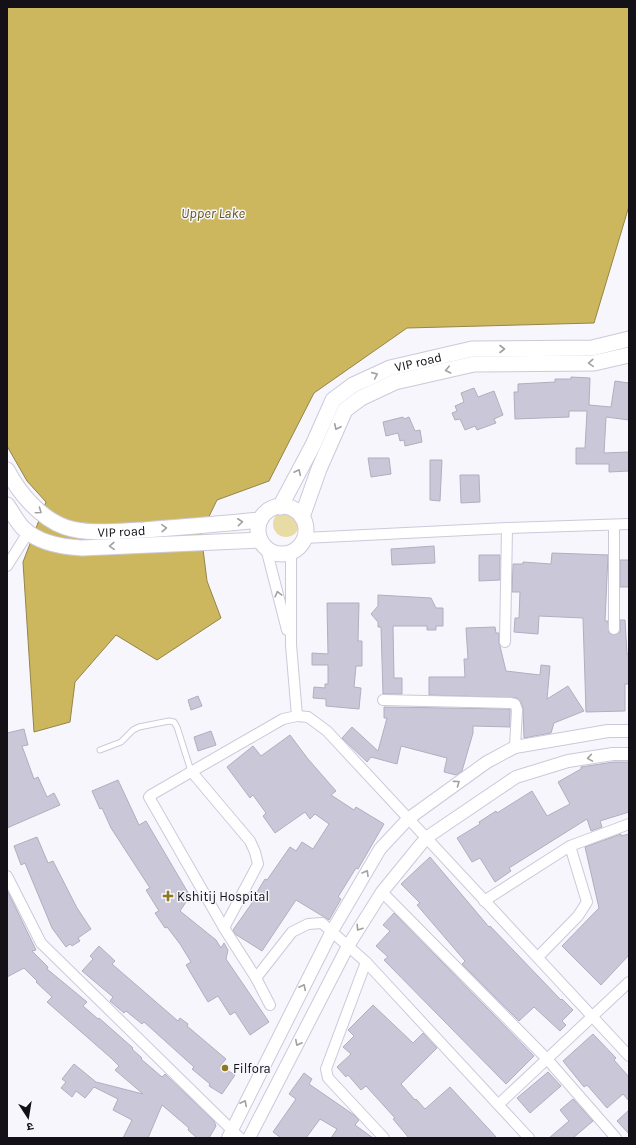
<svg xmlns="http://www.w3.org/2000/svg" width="636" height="1145" font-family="Karla,'Noto Sans Devanagari',sans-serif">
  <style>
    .green { fill: #e8dba4 }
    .water { fill: #ccb75f; stroke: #948549 }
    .building { fill: #cac7d8; stroke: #b1aebf }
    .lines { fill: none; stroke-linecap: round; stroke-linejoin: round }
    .service-casing { stroke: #ccc9da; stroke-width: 7 }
    .minor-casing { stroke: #ccc9da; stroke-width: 12 }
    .tertiary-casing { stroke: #ccc9da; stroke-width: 14 }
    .primary-casing { stroke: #ccc9da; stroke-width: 17 }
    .service { stroke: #fff; stroke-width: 5 }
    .minor { stroke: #fff; stroke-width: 10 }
    .tertiary { stroke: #fff; stroke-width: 12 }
    .primary { stroke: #fff; stroke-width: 15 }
    .oneway { stroke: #a1a0a2 }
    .poi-dot { fill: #8d7a1f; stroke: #f7f6fd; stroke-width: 1.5 }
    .labels { text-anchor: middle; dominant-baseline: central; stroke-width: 3; stroke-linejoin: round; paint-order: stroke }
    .street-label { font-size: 13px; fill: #131117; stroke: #f7f6fd }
    .poi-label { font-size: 13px; fill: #131117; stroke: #f7f6fd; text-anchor: start }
    .water-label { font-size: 14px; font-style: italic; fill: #645612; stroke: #f7f6fd }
  </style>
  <rect width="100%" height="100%" fill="#f7f6fd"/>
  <circle class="green" cx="286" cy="524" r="13"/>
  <path class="water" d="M7,7H629V206L594,323L407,328L314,393L269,481L217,500L201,533L207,581L221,618L157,660L116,635L75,682L70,722L34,732L23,562L46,502L27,481L7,446Z"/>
  <g class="building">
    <path d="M571,377L590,378L589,405L611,407L615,381L629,383V420L606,417L604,453L629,452V471L609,472V464H576V448H585L587,411H569V417L515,419L514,392H518V384L555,382V379H571Z"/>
    <path d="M474,388L478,397L494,391L503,415L494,419L496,423L477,430L475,426L465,430L460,419L455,420L452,413L457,411L455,406L464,402L461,393Z"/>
    <path d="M403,417L404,419L409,417L415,431L420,430L422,442L405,446L404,440L400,441L398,433L386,436L383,422Z"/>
    <path d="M368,458H389L391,474L371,477Z"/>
    <path d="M430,460H442L440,501L430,500Z"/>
    <path d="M460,475H479L480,502L461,503Z"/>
    <path d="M434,546L435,563L392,565L391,549Z"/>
    <path d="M552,553L608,555L605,621H608L609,633L614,635L620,632V620H625L627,654H629V684H625V711L586,712L583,618L539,616L538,634L514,632L515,618H519L520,592H512L513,564H523V562L551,564Z"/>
    <path d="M479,555H500V580L479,581Z"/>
    <rect x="620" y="560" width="9" height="27"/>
    <path d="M378,595L431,598L436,608H443V626H436V630H427V626H393L394,678H402V694H383L381,627H378V622L371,614L378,606Z"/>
    <path d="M327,603H359L358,641H362V666H356L354,687L361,688L359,709L326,706V699L313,698L314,687L325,688V684H328V665H312V653L328,654Z"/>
    <path d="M495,627L496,633H499V642L506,671L540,675L541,665L550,666L547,699L568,686L584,711L554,723L551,733L524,738L523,708L521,702L517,698L429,695V677H465L464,659H468L466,628Z"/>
    <path d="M198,696L202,706L191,710L188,700Z"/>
    <path d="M384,707L510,709V727L473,726V733L462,771L456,775L444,772L447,758L401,746L397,764L371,757L367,762L342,738L352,727L378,751L387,718H384Z"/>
    <path d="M24,729L28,745L22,746L34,779L38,777L47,797L54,793L60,805L7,828V733Z"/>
    <path d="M211,731L216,745L198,751L194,737Z"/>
    <path d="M290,735L308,759L336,791L331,795L354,810L356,807L384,824L358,869L356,868L338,897L341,899L329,920L296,900L262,951L235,934L233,930L259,893L257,892L265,879L267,880L290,847L296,851L302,842L313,849L329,824L315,814L310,819L305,812L275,833L263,816L266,813L253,795L250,798L227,767L253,746L261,756Z"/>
    <path d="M614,762H629V812L600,821L602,827L591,831L587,819L509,868L511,871L495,882L480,858L472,862L457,838L480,824L479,822L496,811L497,813L532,791L547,816L570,804L558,782L581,769V767Z"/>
    <path d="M118,780L139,825L146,821L190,896L180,911L216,940L221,948L224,943L228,950L226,959L269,1022L250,1035L235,1012L230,1015L218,996L208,1002L186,965L191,962L180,944L167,927L165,928L155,913L159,911L146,890L150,888L111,828L102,808L100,809L92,791Z"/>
    <path d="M621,834V836L629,834V955L601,985L562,946L599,908L585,847Z"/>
    <path d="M37,837L48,863L53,861L77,908L91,929L78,938L80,941L72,946L70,944L66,947L52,928L25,863L21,865L14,846Z"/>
    <path d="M430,857L489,927L490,926L561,1000L562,999L573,1010L562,1021L566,1025L560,1031L534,1007L519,1021L462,964L465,961L417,905L420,903L401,884Z"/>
    <path d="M7,890L36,950L32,951L48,967L47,969L87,1002L83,1006L98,1019L99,1018L133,1048L132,1049L142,1058L141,1059L162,1077L165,1074L214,1121L216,1126L209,1138H197L188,1130L189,1128L162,1105L148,1138H123L132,1120L113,1110L118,1099L94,1087L85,1098L76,1091L72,1097L61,1088L66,1082L62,1079L74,1064L96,1082L143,1094L115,1070L119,1066L111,1058L47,1002L52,997L36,982L37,981L24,968L7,977Z"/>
    <path d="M394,913L534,1056L506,1084L384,960L388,957L376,946L390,931L383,925Z"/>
    <path d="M99,946L115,961L112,964L178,1021L180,1018L188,1024L187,1026L226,1059L220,1066L235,1075L222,1094L209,1086L210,1084L192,1069L194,1067L144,1022L142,1024L126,1011L124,1013L110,1001L113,997L82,971L93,959L90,956Z"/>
    <path d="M373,1005L413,1043L423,1033L437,1048L401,1084L415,1100L416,1099L425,1109L450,1087L497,1138H409L393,1119L395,1118L366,1086L361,1090L348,1075L346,1077L337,1067L351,1054L343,1047L354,1036L348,1030Z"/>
    <path d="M593,1034L616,1058L614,1060L629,1077V1101L623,1094L607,1108L587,1085L584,1087L563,1061Z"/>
    <path d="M548,1072L561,1086L530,1113L517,1098Z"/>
    <path d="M304,1073L312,1079L309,1084L354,1115L359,1120L355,1125L373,1138H331L337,1129L320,1119L306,1138H281L273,1132L296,1099L289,1094Z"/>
    <path d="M573,1099L593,1121L573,1138H549L569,1121L560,1110Z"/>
    <path d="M629,1110V1134L617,1121Z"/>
  </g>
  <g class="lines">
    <defs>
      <path id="service" d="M100,750L121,742L133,730L139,727L169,721L174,722L177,727L191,771"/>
      <g id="minor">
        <path d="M614,525V629"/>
        <path d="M304,538L507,528L629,524"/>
        <path d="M266,548L287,630"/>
        <path d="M291,552V645L297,716L308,717L327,731L629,1056"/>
        <path d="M7,566L29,531"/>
        <path d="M505,642L507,528"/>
        <path d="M383,700L511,703L515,704L517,710L515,747"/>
        <path d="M191,771L250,841L255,852L258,864L224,928"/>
        <path d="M7,876L41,943L240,1138"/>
        <path d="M382,892L547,1059L616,1138"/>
        <path d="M484,901L570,846L629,824"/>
        <path d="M538,957L578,916L587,902L570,846"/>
        <path d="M366,962L326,1069L328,1078L384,1138"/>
        <path d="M256,978L292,932L308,924L322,923L366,962L529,1138"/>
        <path d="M270,1005L256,978L224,928L149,797L151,795L283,719L297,716"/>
        <path d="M499,1104L629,982"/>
      </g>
      <g id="tertiary">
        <path d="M228,1138L332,931L380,849L408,819L487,762L515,747L608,731H629"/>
        <path d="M249,1138L348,946L382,892L426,838L516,777L568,761L613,754H629"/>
      </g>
      <g id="primary">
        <path id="s1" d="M7,470C19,493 40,518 65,527C88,535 119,531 144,530C183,527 221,524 260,520"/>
        <path d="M7,505C12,512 17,522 23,528C38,543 62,547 82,548L260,540"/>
        <circle cx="282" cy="530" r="24"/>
        <path id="s2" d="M280,507L313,445L333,400L353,385L390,368L472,349L592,348L629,339"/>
        <path d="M302,517L319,469L345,410L361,398L395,382L474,364L594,363L629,355"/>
      </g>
    </defs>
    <use href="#service" class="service-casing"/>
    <use href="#minor" class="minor-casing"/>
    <use href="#tertiary" class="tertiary-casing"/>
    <use href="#primary" class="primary-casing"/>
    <use href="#service" class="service"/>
    <use href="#minor" class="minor"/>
    <use href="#tertiary" class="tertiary"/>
    <use href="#primary" class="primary"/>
  </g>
  <defs><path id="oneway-chevron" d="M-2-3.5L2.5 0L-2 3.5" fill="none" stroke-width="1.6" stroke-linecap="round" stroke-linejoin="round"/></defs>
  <g class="oneway">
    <use href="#oneway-chevron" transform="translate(502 349)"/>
    <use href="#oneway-chevron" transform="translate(591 363) rotate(176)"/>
    <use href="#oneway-chevron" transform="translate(448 370) rotate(167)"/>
    <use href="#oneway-chevron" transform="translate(375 375) rotate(-24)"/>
    <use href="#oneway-chevron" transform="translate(337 427) rotate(115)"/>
    <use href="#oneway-chevron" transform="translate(298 472) rotate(-64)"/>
    <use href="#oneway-chevron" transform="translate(39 511) rotate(35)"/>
    <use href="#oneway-chevron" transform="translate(240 522) rotate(-6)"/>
    <use href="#oneway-chevron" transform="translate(164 528) rotate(-3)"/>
    <use href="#oneway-chevron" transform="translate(112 546) rotate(178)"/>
    <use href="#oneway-chevron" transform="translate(278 594) rotate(-104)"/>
    <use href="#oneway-chevron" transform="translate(590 758) rotate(171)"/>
    <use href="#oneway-chevron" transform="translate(457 783) rotate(-36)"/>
    <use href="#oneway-chevron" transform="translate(366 873) rotate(-60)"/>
    <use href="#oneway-chevron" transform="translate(359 928) rotate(123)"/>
    <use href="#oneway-chevron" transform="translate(303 987) rotate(-63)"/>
    <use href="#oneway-chevron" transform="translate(298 1043) rotate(117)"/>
    <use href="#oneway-chevron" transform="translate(244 1103) rotate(-63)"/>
  </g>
  <g class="poi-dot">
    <path d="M166 890h4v4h4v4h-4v4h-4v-4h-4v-4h4z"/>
    <circle cx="225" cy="1068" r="4"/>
  </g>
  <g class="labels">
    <g class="street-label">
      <text stroke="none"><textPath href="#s2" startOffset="214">VIP road</textPath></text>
      <text stroke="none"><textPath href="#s1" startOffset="140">VIP road</textPath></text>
    </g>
    <g class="poi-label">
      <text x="177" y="896">Kshitij Hospital</text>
      <text x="233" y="1068">Filfora</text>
    </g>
    <g class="water-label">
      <text x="213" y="213">Upper Lake</text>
    </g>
  </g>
  <rect width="636" height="1145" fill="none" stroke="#131117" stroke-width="16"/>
  <g transform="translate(28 1117) rotate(168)" stroke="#f7f6fd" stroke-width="3" paint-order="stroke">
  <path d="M0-3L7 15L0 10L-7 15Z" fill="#131117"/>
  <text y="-6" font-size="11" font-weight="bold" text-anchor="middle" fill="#131117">उ</text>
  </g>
</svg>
